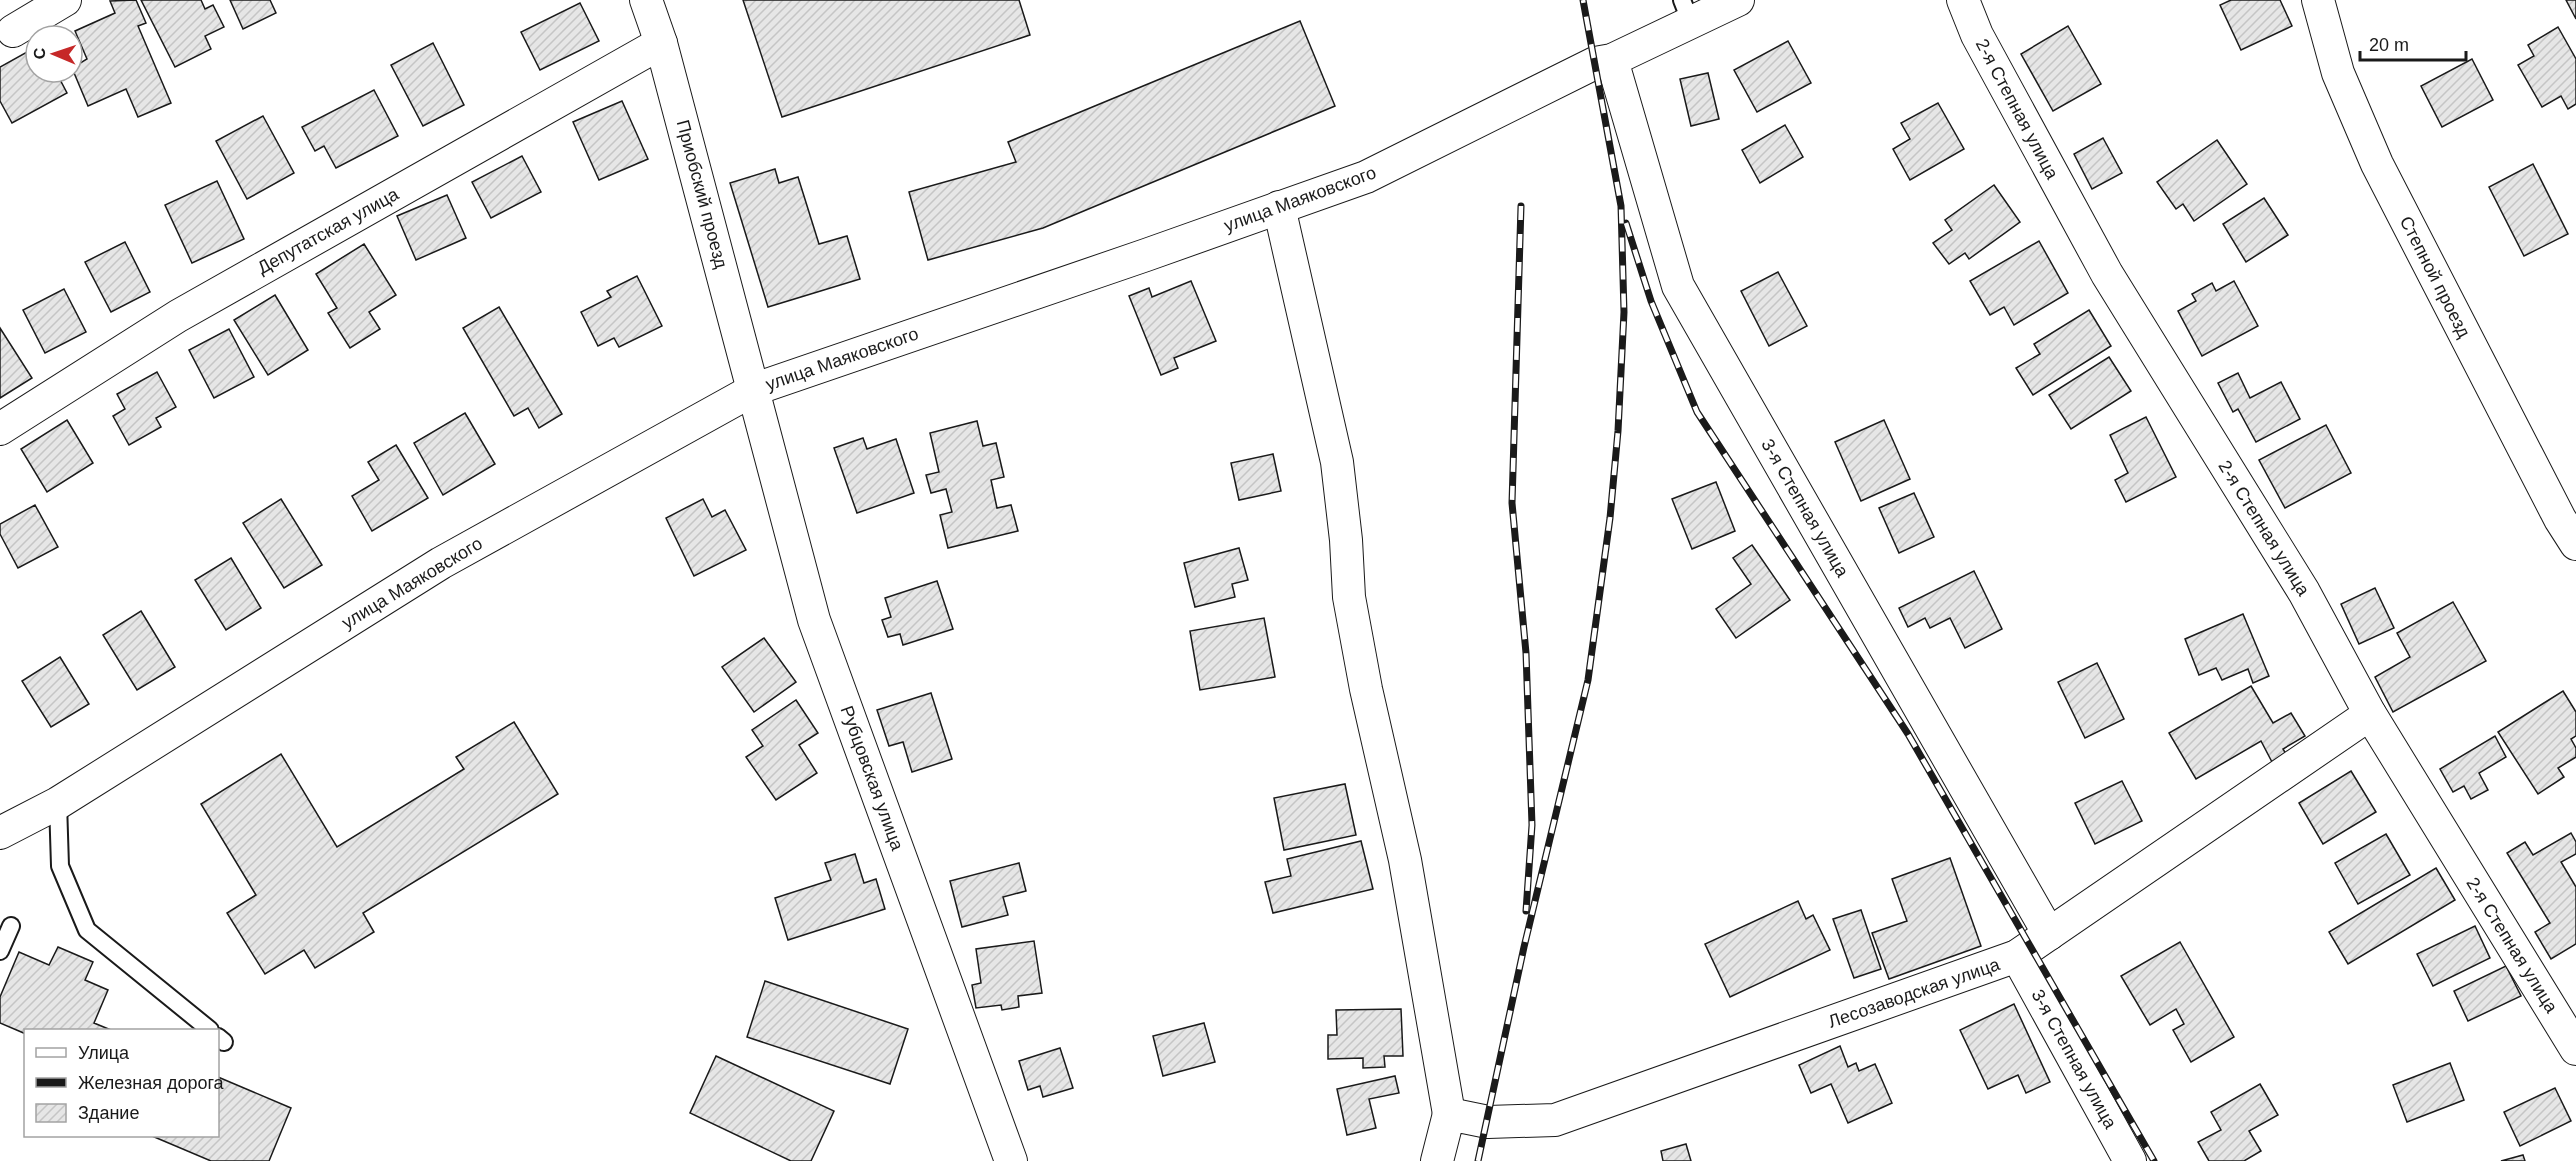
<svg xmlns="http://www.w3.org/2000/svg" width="2576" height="1161" font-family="Helvetica,sans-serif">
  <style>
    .building { fill: url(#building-hatch); stroke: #1a1a1a; stroke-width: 1.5 }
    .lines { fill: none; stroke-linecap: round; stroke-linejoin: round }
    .lane-casing { stroke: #1a1a1a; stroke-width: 20 }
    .street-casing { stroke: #1a1a1a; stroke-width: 34 }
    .lane { stroke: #fff; stroke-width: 16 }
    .street { stroke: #fff; stroke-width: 32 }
    .rail-casing { stroke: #1a1a1a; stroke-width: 7 }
    .rail { stroke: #fff; stroke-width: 4.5; stroke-dasharray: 14; stroke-linecap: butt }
    .labels { text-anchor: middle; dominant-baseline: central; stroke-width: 4.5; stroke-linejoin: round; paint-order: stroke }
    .street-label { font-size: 18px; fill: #1a1a1a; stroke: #fff }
  </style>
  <defs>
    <pattern id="building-hatch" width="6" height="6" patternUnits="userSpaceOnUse" patternTransform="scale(1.5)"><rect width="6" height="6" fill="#e6e6e6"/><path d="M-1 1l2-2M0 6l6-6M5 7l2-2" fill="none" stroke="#c5c5c5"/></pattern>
  </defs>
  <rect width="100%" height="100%" fill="#fff"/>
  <g class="building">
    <path d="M136,0L146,23L138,26L171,103L138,117L126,89L88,106L72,68L87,59L75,31L115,13L110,1Z"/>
    <path d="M141,0H201L205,9L213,5L224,27L205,36L211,49L175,67Z"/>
    <path d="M230,0H270L276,13L243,29Z"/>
    <path d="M743,0H1019L1030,35L782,117Z"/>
    <path d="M2231,0H2280L2292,26L2241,50L2220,5Z"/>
    <path d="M2566,0H2576V19Z"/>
    <path d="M580,3L599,41L540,70L521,32Z"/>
    <path d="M1300,21L1335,106L1043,228L928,260L909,192L1016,162L1008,142Z"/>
    <path d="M2068,26L2101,84L2053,111L2021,54Z"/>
    <path d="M2558,27L2576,59V104L2568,109L2561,96L2542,107L2518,65L2534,56L2528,45Z"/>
    <path d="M1788,41L1811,83L1757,112L1734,70Z"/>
    <path d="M433,43L464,105L423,126L391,65Z"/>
    <path d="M36,47V72H56L67,93L12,123L0,101V67Z"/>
    <path d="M2472,59L2493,100L2442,127L2421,86Z"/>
    <path d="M1708,73L1719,119L1691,126L1680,79Z"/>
    <path d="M374,90L398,136L336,168L324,146L315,151L302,127Z"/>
    <path d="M622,101L648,159L599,180L573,122Z"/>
    <path d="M1938,103L1964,149L1910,180L1893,149L1910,139L1901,123Z"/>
    <path d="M263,116L294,173L247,199L216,141Z"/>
    <path d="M1785,125L1803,157L1760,183L1742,150Z"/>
    <path d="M2103,138L2122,173L2092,189L2074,154Z"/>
    <path d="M2217,140L2247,184L2194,221L2183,204L2176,209L2157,182Z"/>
    <path d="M522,156L541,192L491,218L472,182Z"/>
    <path d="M2533,164L2568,234L2524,256L2489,187Z"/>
    <path d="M775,169L779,183L798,177L819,244L847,236L860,279L768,307L730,183Z"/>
    <path d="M217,181L244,239L192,263L165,205Z"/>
    <path d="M1994,185L2020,222L1969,259L1965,253L1949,264L1933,243L1952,230L1945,220Z"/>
    <path d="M447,195L466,238L416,260L397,216Z"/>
    <path d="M2264,198L2288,235L2246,262L2223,224Z"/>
    <path d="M2039,241L2068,293L2014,325L2004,307L1990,315L1970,281Z"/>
    <path d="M125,242L150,292L111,312L85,262Z"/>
    <path d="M364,244L396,295L369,312L380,329L350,348L328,313L337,308L316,274Z"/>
    <path d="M1778,272L1807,326L1769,346L1741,291Z"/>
    <path d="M637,276L662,326L619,347L614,338L598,346L581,312L611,297L607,291Z"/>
    <path d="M1191,281L1216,341L1174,358L1178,368L1161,375L1129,296L1149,288L1152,297Z"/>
    <path d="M2234,281L2258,326L2202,356L2178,311L2196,301L2192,294L2212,283L2216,291Z"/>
    <path d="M64,289L86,332L45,353L23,310Z"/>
    <path d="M275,295L308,350L268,375L234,320Z"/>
    <path d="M499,307L562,414L539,428L528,408L514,416L463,328Z"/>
    <path d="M2089,310L2111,346L2033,395L2016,368L2040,354L2034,344Z"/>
    <path d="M0,328L32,378L0,398Z"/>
    <path d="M229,329L254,377L214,398L189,350Z"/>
    <path d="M2109,357L2131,391L2071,429L2049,395Z"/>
    <path d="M157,372L176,407L156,418L161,427L129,445L113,416L125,409L117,394Z"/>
    <path d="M2238,373L2250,398L2281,382L2300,419L2256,442L2238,409L2233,412L2218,383Z"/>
    <path d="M465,413L495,464L443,495L414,443Z"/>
    <path d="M2146,417L2176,477L2126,502L2115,480L2128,473L2110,435Z"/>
    <path d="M67,420L93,463L47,492L21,449Z"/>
    <path d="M1884,420L1910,479L1861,501L1835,442Z"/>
    <path d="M977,421L983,446L996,443L1004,477L991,480L997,508L1011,505L1018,531L948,548L940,515L952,512L946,489L931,493L926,475L939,472L930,433Z"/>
    <path d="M2326,425L2351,473L2285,508L2259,460Z"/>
    <path d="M863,438L867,449L896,439L914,493L857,513L834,448Z"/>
    <path d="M396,445L428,498L372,531L352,496L379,480L368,462Z"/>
    <path d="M1273,454L1281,491L1239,500L1231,463Z"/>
    <path d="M1716,482L1735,531L1692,549L1672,499Z"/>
    <path d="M1914,493L1934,537L1899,553L1879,508Z"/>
    <path d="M281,499L322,565L284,588L243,523Z"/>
    <path d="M703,499L712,517L725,510L746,550L694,576L666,518Z"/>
    <path d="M35,505L58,547L18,568L0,534V524Z"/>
    <path d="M1752,545L1790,600L1736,638L1716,609L1751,584L1733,558Z"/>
    <path d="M1239,548L1248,580L1232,584L1235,597L1195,607L1184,563Z"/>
    <path d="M231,558L261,608L226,630L195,580Z"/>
    <path d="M1974,571L2002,629L1965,648L1950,618L1930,628L1925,618L1908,627L1899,608Z"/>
    <path d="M937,581L953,629L903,645L900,634L888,637L882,620L891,617L885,598Z"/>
    <path d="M2375,588L2394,628L2359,644L2341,604Z"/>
    <path d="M2453,602L2486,661L2393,712L2375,677L2410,657L2397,633Z"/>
    <path d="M141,611L175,667L137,690L103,635Z"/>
    <path d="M2243,614L2269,676L2253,683L2248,669L2222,680L2216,668L2199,675L2185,639Z"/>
    <path d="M1264,618L1275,677L1200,690L1190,631Z"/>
    <path d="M764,638L796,682L754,712L722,667Z"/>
    <path d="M60,657L89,704L51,727L22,681Z"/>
    <path d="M2097,663L2124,719L2085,738L2058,682Z"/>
    <path d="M2251,686L2273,723L2291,713L2305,736L2283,749L2286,754L2272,762L2261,741L2196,779L2169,733Z"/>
    <path d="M2563,691L2576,712V736L2571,739L2576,748V757L2558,768L2564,777L2538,794L2498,732Z"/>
    <path d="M931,693L952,759L912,772L903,742L889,746L877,710Z"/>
    <path d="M796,700L818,733L799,745L817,773L776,800L746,757L763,746L752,730Z"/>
    <path d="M514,722L558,794L363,913L374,932L315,968L304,950L265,974L227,913L256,895L201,804L281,754L337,847L464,769L456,757Z"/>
    <path d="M2495,736L2506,757L2479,773L2488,790L2471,799L2464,786L2453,792L2440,769Z"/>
    <path d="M2351,771L2376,812L2323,844L2299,803Z"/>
    <path d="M2122,781L2142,821L2095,844L2075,803Z"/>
    <path d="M1345,784L1356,835L1284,850L1274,798Z"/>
    <path d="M2571,833L2576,842V854L2561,862L2576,887V944L2551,959L2535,932L2550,923L2507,853L2525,842L2533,855Z"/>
    <path d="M2386,834L2410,875L2358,904L2335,863Z"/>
    <path d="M1361,841L1373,889L1273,913L1265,882L1291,876L1287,859Z"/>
    <path d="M855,854L864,883L876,879L885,909L788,940L775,898L831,880L825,863Z"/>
    <path d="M1950,858L1981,946L1889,979L1872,933L1907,921L1892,879Z"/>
    <path d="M1019,863L1026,891L1003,897L1008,915L962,927L950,881Z"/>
    <path d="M2436,868L2455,900L2348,964L2329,932Z"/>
    <path d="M1798,901L1806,919L1813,915L1830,950L1730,997L1705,944Z"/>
    <path d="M1861,910L1881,969L1854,978L1833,919Z"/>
    <path d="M2475,926L2490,958L2433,986L2417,954Z"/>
    <path d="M1034,941L1042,993L1018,996L1019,1007L1002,1010L1001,1005L976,1008L972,985L981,983L976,949Z"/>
    <path d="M2180,942L2234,1037L2191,1062L2173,1030L2184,1024L2176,1009L2150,1025L2121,976Z"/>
    <path d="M58,947L93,962L85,980L108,990L94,1023L111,1030H26V1034L0,1023V997L19,952L49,965Z"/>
    <path d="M2506,966L2521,996L2468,1021L2454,991Z"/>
    <path d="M765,981L908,1029L890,1084L747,1037Z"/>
    <path d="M2014,1004L2050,1082L2026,1093L2018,1075L1988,1089L1960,1030Z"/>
    <path d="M1401,1009L1403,1056H1384L1385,1067L1363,1068V1058L1328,1059V1035H1337L1336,1010Z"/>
    <path d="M1204,1023L1215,1062L1163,1076L1153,1036Z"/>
    <path d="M1840,1046L1848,1067L1856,1063L1859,1071L1875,1064L1892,1103L1848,1123L1831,1084L1811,1093L1799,1065Z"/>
    <path d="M1060,1048L1073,1088L1043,1097L1040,1086L1028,1090L1019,1061Z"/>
    <path d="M716,1056L834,1111L811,1161H791L690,1113Z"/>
    <path d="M2450,1063L2464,1100L2407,1122L2393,1085Z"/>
    <path d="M1395,1076L1399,1093L1369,1099L1376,1128L1347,1135L1337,1089Z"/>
    <path d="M218,1077L291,1108L269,1161H211L152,1136H218Z"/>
    <path d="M2260,1084L2278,1115L2249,1131L2261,1151L2244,1161H2209L2198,1142L2221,1130L2211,1112Z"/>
    <path d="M2555,1088L2571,1121L2520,1146L2504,1112Z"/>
    <path d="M1686,1144L1691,1161H1663L1661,1151Z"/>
    <path d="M2523,1155L2525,1161H2501Z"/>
  </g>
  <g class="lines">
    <defs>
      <g id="lane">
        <path d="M1682,0L1691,23"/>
        <path d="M58,803L60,866L87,930L210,1030"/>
        <path d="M0,951L11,926"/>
        <path d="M218,1037L224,1042"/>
      </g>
      <g id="street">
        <path d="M646,0L661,43L814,620L1011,1161"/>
        <path d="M1963,0L1977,35L2107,274L2304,592L2370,714L2576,1049"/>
        <path d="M2318,0L2338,73L2377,164L2560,519L2576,544"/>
        <path d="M13,31L65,0"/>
        <path d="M1612,60L1678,286L2049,934"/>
        <path d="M1279,207L1337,462L1346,540L1349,597L1366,689L1405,860L1449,1114"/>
        <path d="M0,429L178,316L661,43"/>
        <path d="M0,833L58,803L441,563L755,389L1146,255L1366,177L1595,63L1612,60L1738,0"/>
        <path d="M2017,956L2130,1161"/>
        <path d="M1437,1161L1449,1114L1488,1122L1555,1120L2017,956L2370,714"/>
      </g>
    </defs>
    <use href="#lane" class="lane-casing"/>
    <use href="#street" class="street-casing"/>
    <use href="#lane" class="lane"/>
    <use href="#street" class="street"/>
    <defs>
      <g id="rail">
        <path d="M1521,206L1512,503L1526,653L1532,825L1526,911"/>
        <path d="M1626,223L1651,301L1697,412L1908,734L2154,1161"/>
        <path d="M1478,1161L1524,947L1588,680L1610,518L1618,431L1624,312L1621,206L1583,0"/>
      </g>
    </defs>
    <use href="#rail" class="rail-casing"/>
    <use href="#rail" class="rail"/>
  </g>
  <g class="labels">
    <g class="street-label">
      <text transform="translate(2017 109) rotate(62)">2-я Степная улица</text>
      <text transform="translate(702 194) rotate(75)">Приобский проезд</text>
      <text transform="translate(1300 199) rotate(-20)">улица Маяковского</text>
      <text transform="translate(328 231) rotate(-29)">Депутатская улица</text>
      <text transform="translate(2435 277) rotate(63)">Степной проезд</text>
      <text transform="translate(842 359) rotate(-19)">улица Маяковского</text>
      <text transform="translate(1805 508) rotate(60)">3-я Степная улица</text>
      <text transform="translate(2264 528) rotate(58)">2-я Степная улица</text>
      <text transform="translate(412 583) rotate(-31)">улица Маяковского</text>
      <text transform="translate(872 778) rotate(70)">Рубцовская улица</text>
      <text transform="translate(2512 945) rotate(58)">2-я Степная улица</text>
      <text transform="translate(1914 993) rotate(-19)">Лесозаводская улица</text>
      <text transform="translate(2074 1059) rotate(61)">3-я Степная улица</text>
    </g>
  </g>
  <rect x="24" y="1029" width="195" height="108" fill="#ffffff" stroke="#a3a3a3" stroke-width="1.5"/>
  <rect x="36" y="1048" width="30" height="9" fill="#ffffff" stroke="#a3a3a3" stroke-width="1.5"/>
  <text x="78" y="1059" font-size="18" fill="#1a1a1a">Улица</text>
  <rect x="36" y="1078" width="30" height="9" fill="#1a1a1a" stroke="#a3a3a3" stroke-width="1.5"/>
  <text x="78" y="1089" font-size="18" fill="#1a1a1a">Железная дорога</text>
  <rect x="36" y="1104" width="30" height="18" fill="url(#building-hatch)" stroke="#a3a3a3" stroke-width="1.5"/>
  <text x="78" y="1119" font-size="18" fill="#1a1a1a">Здание</text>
  <g transform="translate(54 54) rotate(272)"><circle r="28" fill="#ffffff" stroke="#a3a3a3" stroke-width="1.5"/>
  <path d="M0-4.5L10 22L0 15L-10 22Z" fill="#c62828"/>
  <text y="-9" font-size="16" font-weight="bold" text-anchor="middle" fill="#1a1a1a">С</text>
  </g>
  <path d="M2360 51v9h106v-9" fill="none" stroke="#1a1a1a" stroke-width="3"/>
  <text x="2369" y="51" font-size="18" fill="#1a1a1a" stroke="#ffffff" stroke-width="4.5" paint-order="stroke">20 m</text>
</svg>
